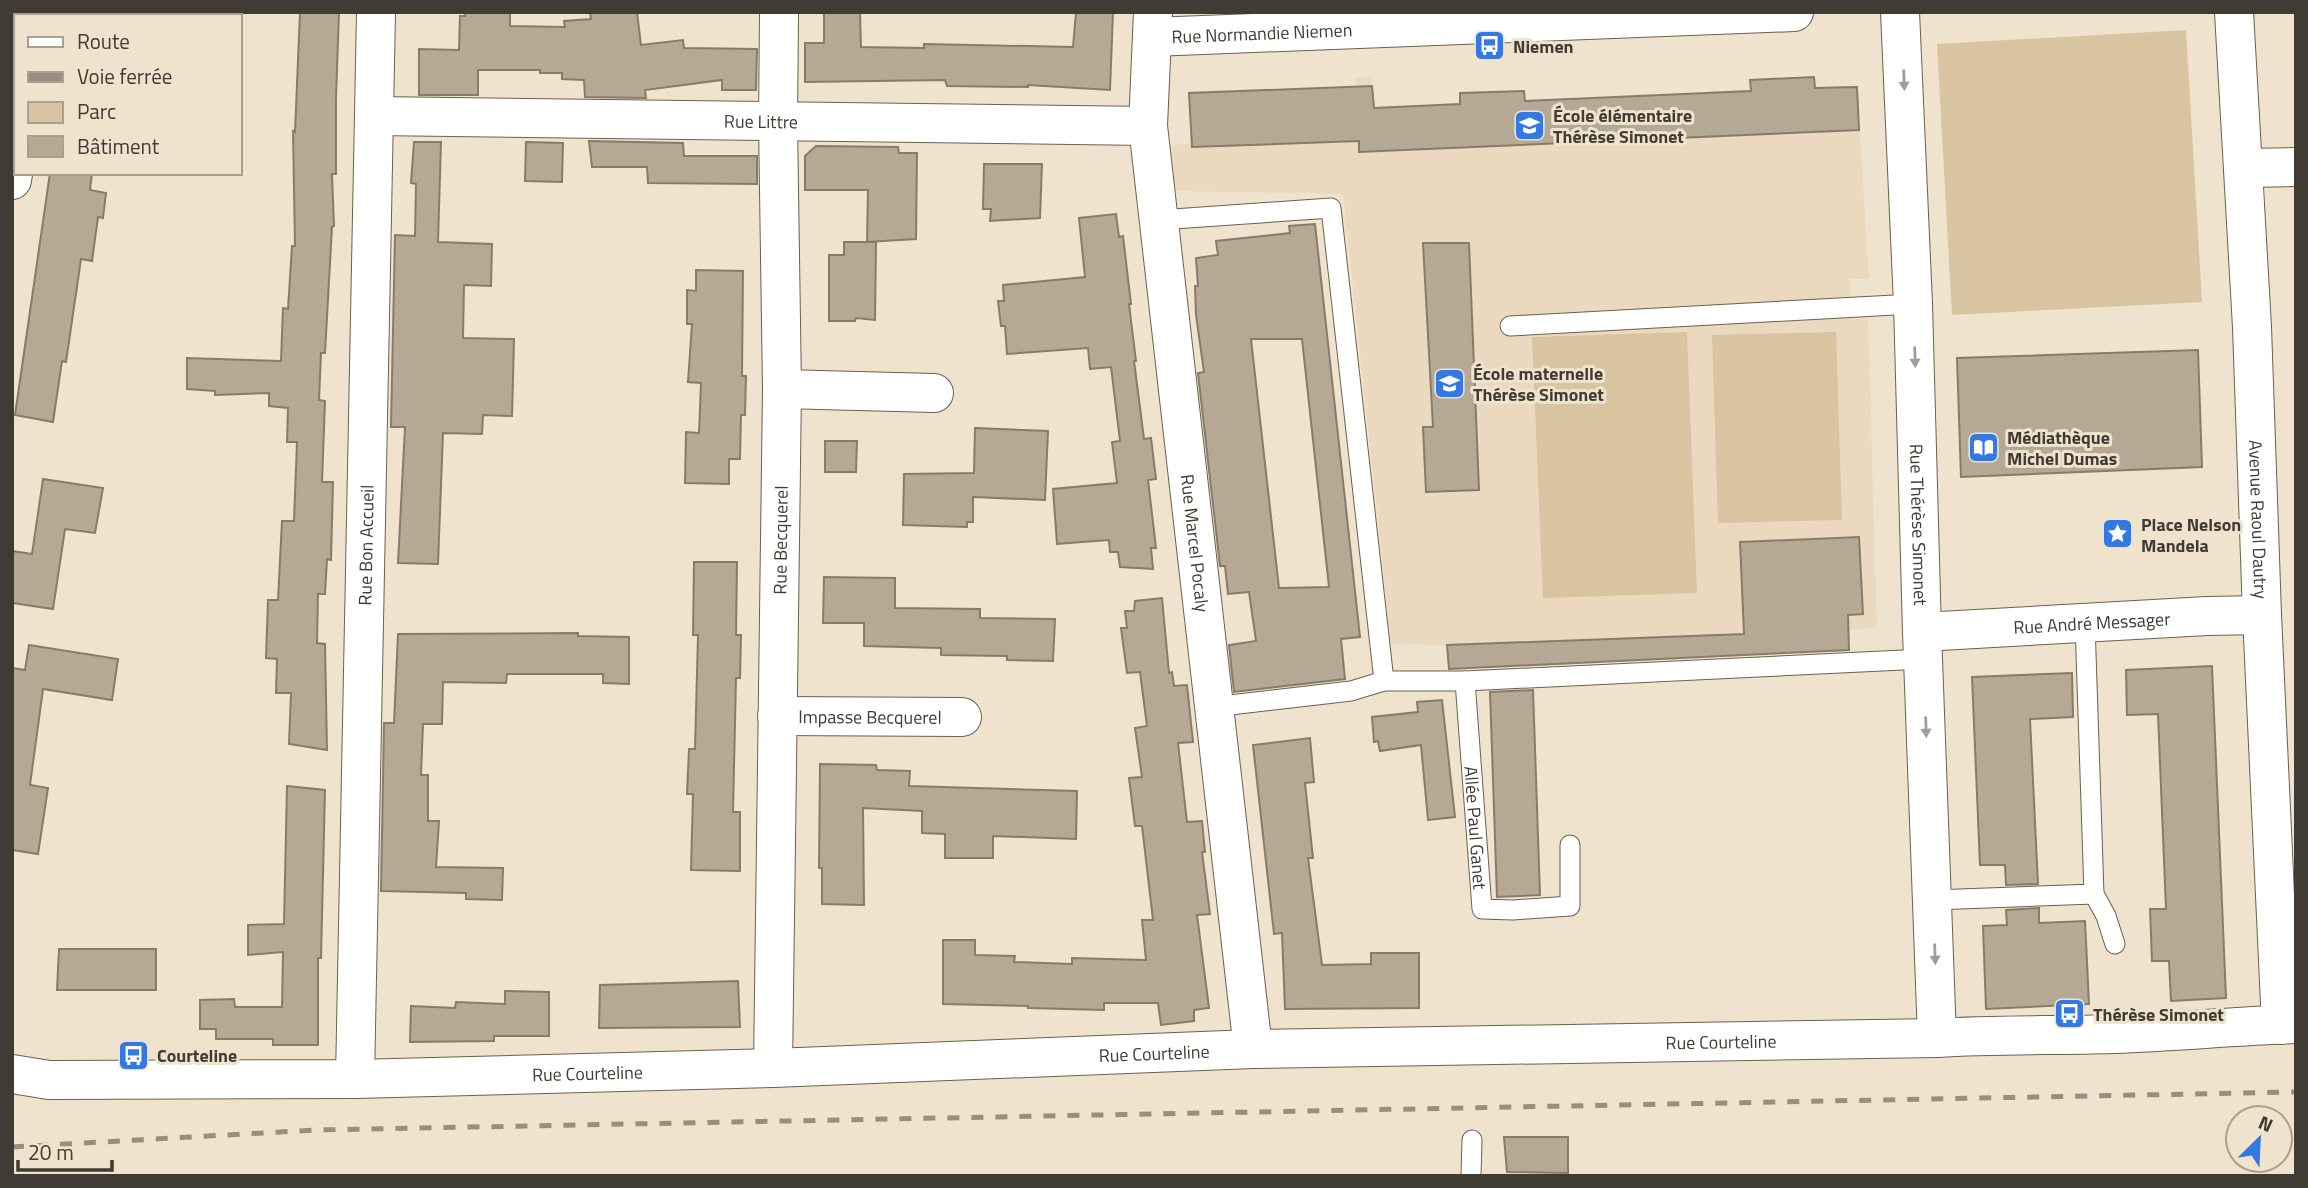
<svg xmlns="http://www.w3.org/2000/svg" width="2308" height="1188" font-family="'Titillium Web',sans-serif">
  <style>
    .built { fill: #ead9be }
    .green { fill: #d9c4a2 }
    .building { fill: #b5a995; stroke: #877b69; stroke-width: 2; fill-rule: evenodd }
    .lines { fill: none; stroke-linecap: round; stroke-linejoin: round }
    .service-casing { stroke: #6b604f; stroke-width: 21 }
    .minor-casing { stroke: #6b604f; stroke-width: 40 }
    .service { stroke: #fff; stroke-width: 19 }
    .minor { stroke: #fff; stroke-width: 38 }
    .rail { stroke: #978e80; stroke-width: 5; stroke-dasharray: 12 12; stroke-linecap: butt }
    .oneway { fill: #a09d99 }
    .labels { text-anchor: middle; dominant-baseline: central; stroke-width: 6; stroke-linejoin: round; paint-order: stroke }
    .street-label { font-size: 18px; fill: #403b33; stroke: #efe3ce }
    .poi-label { font-size: 18px; font-weight: bold; fill: #403b33; stroke: #efe3ce; text-anchor: start }
  </style>
  <rect width="100%" height="100%" fill="#efe3ce"/>
  <path class="built" d="M1371,77L1374,108L1460,104V93L1524,91L1525,101L1751,91L1750,80L1814,77L1815,88L1857,87L1869,279H1850L1851,319L1868,318L1877,627L1848,630L1447,645L1391,644L1343,194L1171,191L1167,146L1191,143L1189,93L1356,86V78Z"/>
  <g class="green">
    <path d="M2186,30L2202,302L1952,315L1937,44Z"/>
    <path d="M1687,332L1697,593L1543,598L1532,337Z"/>
    <path d="M1836,332L1842,520L1718,523L1712,335Z"/>
  </g>
  <g class="building">
    <path d="M300,12H339L336,98V174H332L334,226L332,227L325,353H321L319,400L325,401L322,482H333L331,560L327,559L325,594H318L317,643L325,644L327,750L289,744L291,693H276L277,659L266,658L268,600H278L282,521H294L297,442H287L288,408L269,406V393L215,395V391L187,389V358L281,361L283,308L288,309L292,246H295L293,131L295,132Z"/>
    <path d="M465,12H510V26L565,27L564,21L591,19L590,12H637L641,45L683,40L684,48L757,49L756,90H722V80L645,90L646,98L585,97L584,80L562,79V73H540V70H478V95H419V49L459,50L460,16H465Z"/>
    <path d="M824,12H860L861,47L924,48V44L1073,47L1076,12H1113L1110,90L1028,85V87L947,86L945,80L805,82V43H824Z"/>
    <path d="M1814,77L1815,88L1857,87L1859,130L1359,152V141L1192,147L1189,93L1372,86L1374,108L1460,104V93L1524,91L1525,101L1751,91L1750,80Z"/>
    <path d="M589,141L683,143L684,156H757V184L648,183L647,167H592Z"/>
    <path d="M414,142H441L438,242L492,244L491,286L464,285L463,338L514,339L512,416L483,415L482,434L443,433L438,564L398,563L405,427H391L395,235L415,236L416,184L411,183Z"/>
    <path d="M526,142L563,143L562,182L525,181Z"/>
    <path d="M816,146L898,147L899,153H917L916,239L867,242L868,190H805V156Z"/>
    <path d="M984,164H1042L1040,218L990,221L991,209H983Z"/>
    <path d="M50,173H92L90,190L106,193L103,218L98,217L92,261L81,259L66,362L62,361L53,422L15,415Z"/>
    <path d="M1116,214L1119,237L1123,236L1131,304H1129L1136,361H1134L1144,439L1151,438L1156,479L1148,480L1156,548H1151L1153,569L1120,567L1118,552H1110L1109,540L1057,544L1053,489L1117,483L1112,442L1120,441L1111,367L1090,369L1088,348L1007,354L1005,326H1001L998,301H1004L1003,285L1085,277L1079,218Z"/>
    <path d="M1315,224L1360,637L1341,639L1345,679L1234,692L1229,645L1256,641L1249,592L1228,594L1225,566H1220L1198,373L1204,372L1196,315L1195,286H1198L1196,258L1218,255L1216,241L1290,233L1289,226ZM1251,339H1302L1329,587L1279,588Z"/>
    <path d="M844,242H876L875,320L856,318L855,321H829V255H844Z"/>
    <path d="M1423,243H1469L1479,490L1426,492L1423,427H1433Z"/>
    <path d="M696,270L743,271L742,376H746L745,415H741L740,459H729V484L685,483L686,432L699,433L701,383L688,382L692,324H687V290L696,291Z"/>
    <path d="M2198,350L2202,467L1961,477L1957,358Z"/>
    <path d="M975,428L1048,431L1045,500L973,497V522H967V527L903,525L904,474L974,473Z"/>
    <path d="M825,441H857L856,472H825Z"/>
    <path d="M43,479L103,488L95,533L65,529L53,609L12,603V551L32,554Z"/>
    <path d="M1859,537L1863,614L1848,615L1849,650L1449,669L1447,645L1744,634L1740,542Z"/>
    <path d="M694,562H737L736,635H741L740,678H736L733,812H740V871L691,870L693,794H687L689,749H695L698,635H693Z"/>
    <path d="M824,577L895,578V608L980,609V618L1055,619L1053,661L1007,660V656L941,655V648L864,646V623H823Z"/>
    <path d="M1162,598L1169,673L1172,672L1174,686L1187,685L1193,742L1178,743L1187,822L1202,821L1205,852H1202L1210,914L1197,915L1209,1008L1194,1010V1021L1161,1025L1158,1003H1104V1010L1028,1008V1006L943,1004V940H975V955L1015,956L1014,962L1072,964V958L1146,960L1142,920H1153L1142,826H1135L1129,778L1142,777L1135,728L1147,726L1140,672L1127,673L1121,628H1127L1125,611H1134L1135,601Z"/>
    <path d="M578,633V636L629,637V684L603,683V674H507L506,683L443,682L442,724H423L421,775H428V821H439L436,867L503,868L502,900L466,899V893L381,891L384,723H394L398,634Z"/>
    <path d="M29,645L118,659L112,700L43,689L30,785L48,788L38,854L12,850V668L25,670Z"/>
    <path d="M2212,666L2226,998L2171,1001L2169,961H2152L2150,909H2166L2158,714L2127,715L2126,670Z"/>
    <path d="M2072,673L2073,717L2030,719L2038,884L2006,885L2005,865H1980L1972,677Z"/>
    <path d="M1533,690L1540,895L1497,897L1490,692Z"/>
    <path d="M1442,700L1455,817L1428,820L1421,745L1380,751L1378,741L1374,742L1372,717L1418,712L1417,702Z"/>
    <path d="M1310,738L1314,782L1305,783L1313,858H1308L1322,965L1371,964V953H1419V1008L1285,1009L1282,933L1274,934L1253,745Z"/>
    <path d="M820,764L876,765L877,770L910,771L909,786L1077,791L1076,839L993,836V858H945V834L922,833V811L863,808L864,905L822,904V868H819Z"/>
    <path d="M287,786L325,790L321,958H318V1045H273V1039H216V1029H200V1000L234,999L235,1007H282L283,952L248,955V925L284,924Z"/>
    <path d="M2039,908V923L2085,921L2089,1004L1986,1009L1983,926L2007,925L2006,910Z"/>
    <path d="M59,949H156V990H57Z"/>
    <path d="M738,981L740,1027L599,1028L600,985Z"/>
    <path d="M505,991L549,992V1036H494V1041L410,1042L411,1006L455,1008L456,1002L505,1004Z"/>
    <path d="M1504,1137H1568V1173L1507,1172Z"/>
  </g>
  <g class="lines">
    <defs>
      <g id="service">
        <path d="M1159,220L1331,208L1384,681H1465L1924,659"/>
        <path d="M1510,326L1913,304"/>
        <path id="s1" d="M1465,681L1482,909L1513,910L1570,906V845"/>
        <path d="M1213,707L1351,691L1384,681"/>
        <path d="M2094,894L2106,916L2115,944"/>
        <path d="M1933,900L2094,894L2085,623"/>
        <path d="M1471,1176L1472,1140"/>
      </g>
      <g id="minor">
        <path id="s2" d="M1153,12L1148,126L1253,1049"/>
        <path id="s3" d="M1900,12L1913,304L1922,632L1937,1038"/>
        <path id="s4" d="M2234,12L2252,327L2262,615L2281,1025"/>
        <path d="M36,16V12"/>
        <path id="s5" d="M1152,37L1794,12"/>
        <path id="s6" d="M374,116L1148,126"/>
        <path d="M2243,168L2296,167"/>
        <path d="M12,180L16,155"/>
        <path d="M782,389L934,393"/>
        <path id="s7" d="M1922,632L2207,616L2262,615"/>
        <path id="s8" d="M777,716L962,717"/>
        <path id="s9" d="M773,1068L782,389L778,122L779,12"/>
        <path id="s10" d="M12,1074L49,1080L355,1079L773,1068L1253,1049L1937,1038C1996,1034 2055,1036 2114,1034C2175,1032 2235,1026 2296,1024"/>
        <path id="s11" d="M355,1079L376,12"/>
      </g>
    </defs>
    <use href="#service" class="service-casing"/>
    <use href="#minor" class="minor-casing"/>
    <use href="#service" class="service"/>
    <use href="#minor" class="minor"/>
    <path class="rail" d="M12,1147L316,1130L2296,1092"/>
  </g>
  <defs><path id="oneway-solid" d="M-6-.8H1V-3.2L6.5 0L1 3.2V.8H-6Z" transform="scale(1.75)"/></defs>
  <g class="oneway">
    <use href="#oneway-solid" transform="translate(1904 80) rotate(88)"/>
    <use href="#oneway-solid" transform="translate(1915 357) rotate(88)"/>
    <use href="#oneway-solid" transform="translate(1926 727) rotate(88)"/>
    <use href="#oneway-solid" transform="translate(1935 954) rotate(88)"/>
  </g>
  <defs>
    <symbol id="bus-square" viewBox="-11 -11 22 22"><rect x="-9" y="-9" width="18" height="18" rx="4" fill="#3378e5" stroke="#efe3ce"/><path d="M-5-6H5V4H4V6H2V4H-2V6H-4V4H-5ZM-3.5-4V0h7V-4ZM-3.5 1.2v1.5H-2V1.2ZM2 1.2v1.5H3.5V1.2Z" fill="#fff"/></symbol>
    <symbol id="school-square" viewBox="-11 -11 22 22"><rect x="-9" y="-9" width="18" height="18" rx="4" fill="#3378e5" stroke="#efe3ce"/><path d="M0-5L7-2L0 1L-7-2ZM-4 1L0 2.5L4 1V4Q0 6-4 4Z" fill="#fff"/></symbol>
    <symbol id="library-square" viewBox="-11 -11 22 22"><rect x="-9" y="-9" width="18" height="18" rx="4" fill="#3378e5" stroke="#efe3ce"/><path d="M-6-4Q-3-5.5-.7-3.5V5Q-3 3-6 4ZM6-4Q3-5.5 .7-3.5V5Q3 3 6 4Z" fill="#fff"/></symbol>
    <symbol id="sight-square" viewBox="-11 -11 22 22"><rect x="-9" y="-9" width="18" height="18" rx="4" fill="#3378e5" stroke="#efe3ce"/><path d="M0-6L1.8-2.2L6-1.7L2.9 1.2L3.7 5.4L0 3.3L-3.7 5.4L-2.9 1.2L-6-1.7L-1.8-2.2Z" fill="#fff"/></symbol>
  </defs>
  <g fill-rule="evenodd">
    <use href="#bus-square" x="1472" y="28" width="35" height="35"/>
    <use href="#school-square" x="1512" y="108" width="35" height="35"/>
    <use href="#school-square" x="1432" y="366" width="35" height="35"/>
    <use href="#library-square" x="1966" y="430" width="35" height="35"/>
    <use href="#sight-square" x="2100" y="516" width="35" height="35"/>
    <use href="#bus-square" x="2052" y="996" width="35" height="35"/>
    <use href="#bus-square" x="116" y="1038" width="35" height="35"/>
  </g>
  <g class="labels">
    <g class="street-label">
      <text stroke="none"><textPath href="#s5" startOffset="110">Rue Normandie Niemen</textPath></text>
      <text stroke="none"><textPath href="#s6" startOffset="387">Rue Littre</textPath></text>
      <text stroke="none"><textPath href="#s4" startOffset="508">Avenue Raoul Dautry</textPath></text>
      <text stroke="none"><textPath href="#s3" startOffset="513">Rue Thérèse Simonet</textPath></text>
      <text stroke="none"><textPath href="#s9" startOffset="528">Rue Becquerel</textPath></text>
      <text stroke="none"><textPath href="#s2" startOffset="534">Rue Marcel Pocaly</textPath></text>
      <text stroke="none"><textPath href="#s11" startOffset="534">Rue Bon Accueil</textPath></text>
      <text stroke="none"><textPath href="#s7" startOffset="170">Rue André Messager</textPath></text>
      <text stroke="none"><textPath href="#s8" startOffset="93">Impasse Becquerel</textPath></text>
      <text stroke="none"><textPath href="#s1" startOffset="147">Allée Paul Ganet</textPath></text>
      <text stroke="none"><textPath href="#s10" startOffset="1710">Rue Courteline</textPath></text>
      <text stroke="none"><textPath href="#s10" startOffset="1143">Rue Courteline</textPath></text>
      <text stroke="none"><textPath href="#s10" startOffset="576">Rue Courteline</textPath></text>
    </g>
    <g class="poi-label">
      <text x="1513" y="46">Niemen</text>
      <text x="1553" y="115">École élémentaire<tspan x="1553" dy="21">Thérèse Simonet</tspan></text>
      <text x="1473" y="373">École maternelle<tspan x="1473" dy="21">Thérèse Simonet</tspan></text>
      <text x="2007" y="437">Médiathèque<tspan x="2007" dy="21">Michel Dumas</tspan></text>
      <text x="2141" y="524">Place Nelson<tspan x="2141" dy="21">Mandela</tspan></text>
      <text x="2093" y="1014">Thérèse Simonet</text>
      <text x="157" y="1055">Courteline</text>
    </g>
  </g>
  <rect width="2308" height="1188" fill="none" stroke="#403b33" stroke-width="28"/>
  <rect x="14" y="14" width="228" height="161" fill="#efe3ce" stroke="#a9a090" stroke-width="2"/>
  <rect x="28" y="37" width="35" height="10" fill="#ffffff" stroke="#a9a090" stroke-width="2"/>
  <text x="77" y="49" font-size="21" fill="#403b33">Route</text>
  <rect x="28" y="72" width="35" height="10" fill="#978e80" stroke="#a9a090" stroke-width="2"/>
  <text x="77" y="84" font-size="21" fill="#403b33">Voie ferrée</text>
  <rect x="28" y="102" width="35" height="21" fill="#d9c4a2" stroke="#a9a090" stroke-width="2"/>
  <text x="77" y="119" font-size="21" fill="#403b33">Parc</text>
  <rect x="28" y="136" width="35" height="21" fill="#b5a995" stroke="#a9a090" stroke-width="2"/>
  <text x="77" y="154" font-size="21" fill="#403b33">Bâtiment</text>
  <g transform="translate(2259 1139) rotate(24)"><circle r="33" fill="#efe3ce" stroke="#a9a090" stroke-width="2"/>
  <path d="M0-5L12 26L0 18L-12 26Z" fill="#3378e5"/>
  <text y="-10" font-size="19" font-weight="bold" text-anchor="middle" fill="#403b33">N</text>
  </g>
  <path d="M18 1160v10h94v-10" fill="none" stroke="#403b33" stroke-width="3.5"/>
  <text x="28" y="1160" font-size="21" fill="#403b33" stroke="#efe3ce" stroke-width="5" paint-order="stroke">20 m</text>
</svg>
